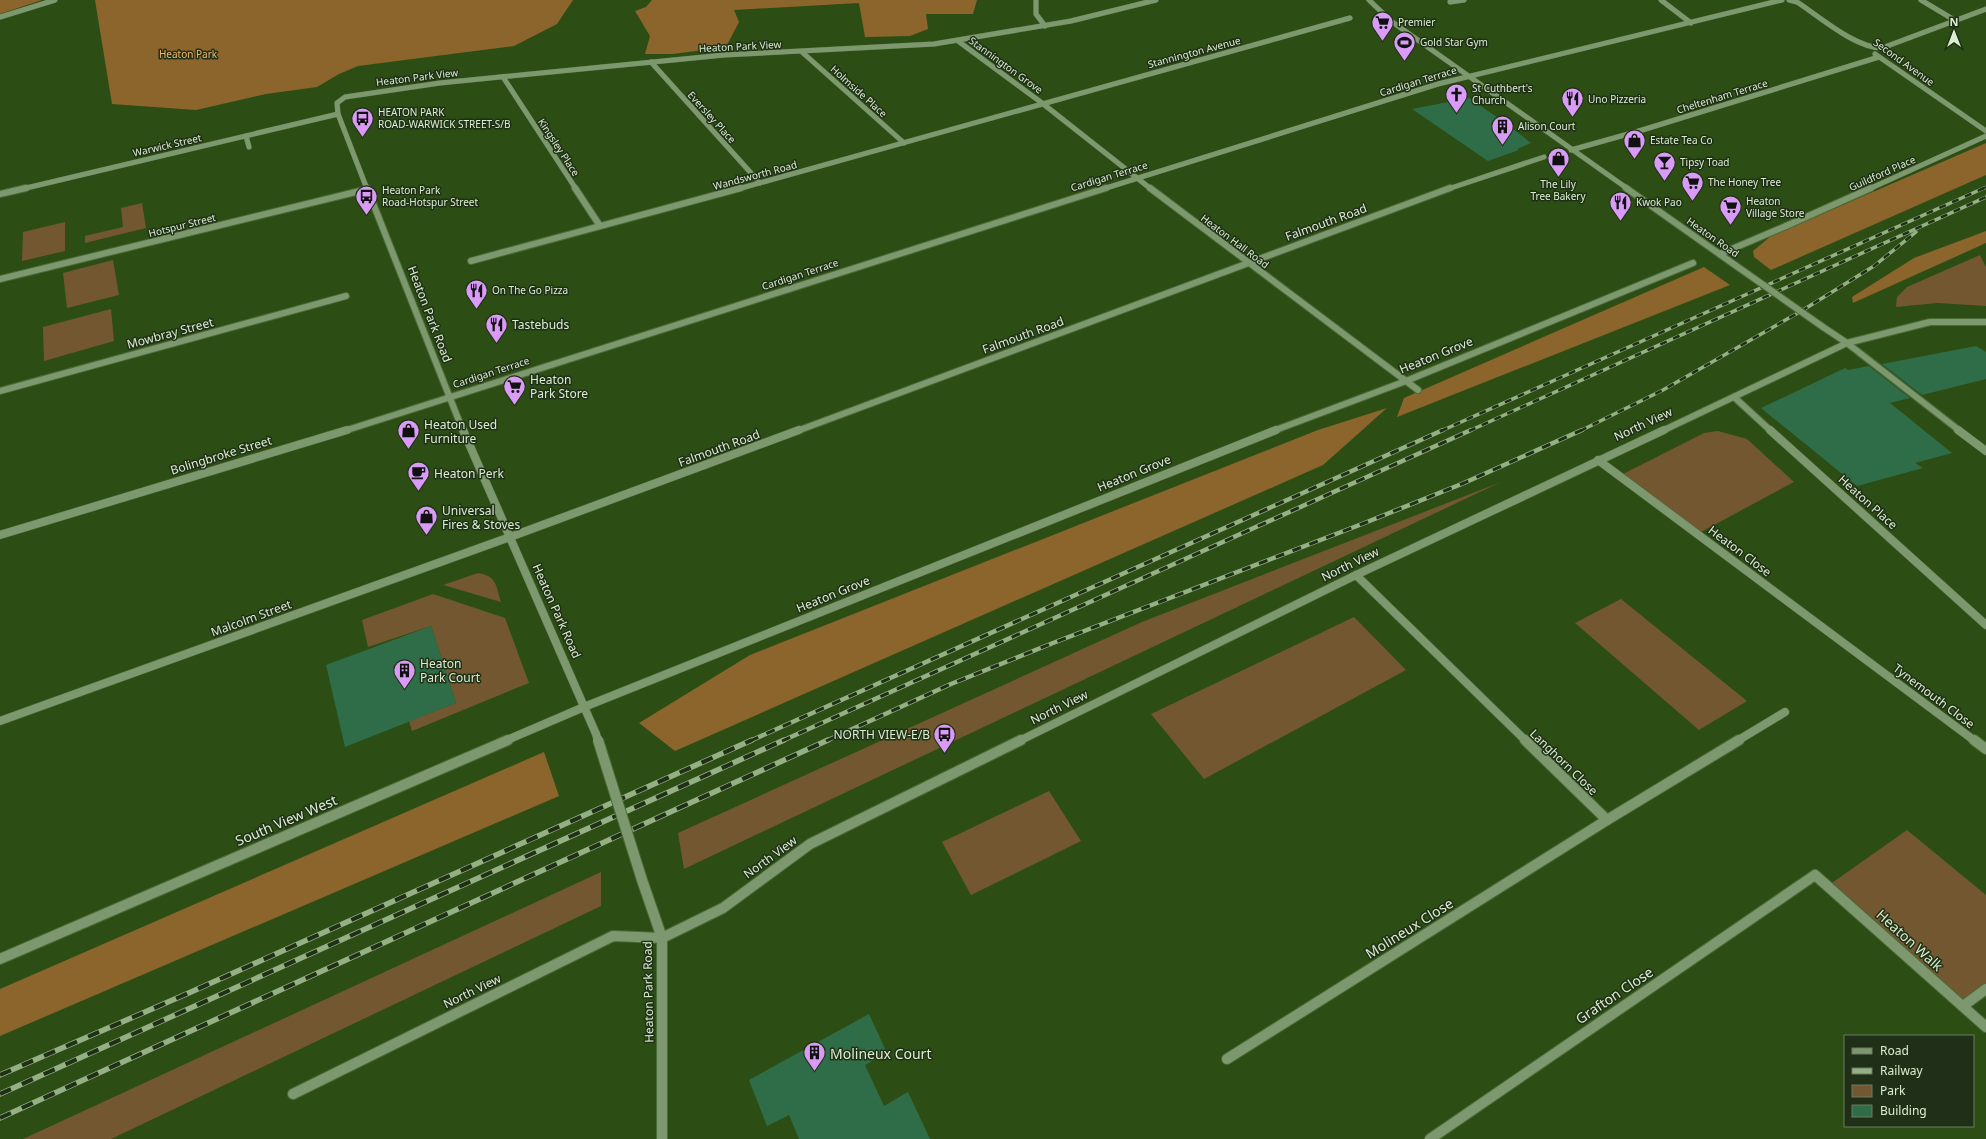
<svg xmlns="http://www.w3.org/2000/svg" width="1986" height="1139" font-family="'Noto Sans',sans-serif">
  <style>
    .green { fill: #725731 }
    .forest { fill: #8b652c }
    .building { fill: #2f6d48 }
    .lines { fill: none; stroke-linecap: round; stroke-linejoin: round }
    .pedestrian-far3-casing { stroke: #4b6b36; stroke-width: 5.5 }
    .pedestrian-far2-casing { stroke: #4b6b36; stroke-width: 8 }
    .pedestrian-far1-casing { stroke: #4b6b36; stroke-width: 9 }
    .pedestrian-casing { stroke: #4b6b36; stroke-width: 12 }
    .minor-far3-casing { stroke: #4b6b36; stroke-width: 5.5 }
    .minor-far2-casing { stroke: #4b6b36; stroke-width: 8 }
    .minor-far1-casing { stroke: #4b6b36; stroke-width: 9 }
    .minor-casing { stroke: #4b6b36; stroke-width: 12 }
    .tertiary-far2-casing { stroke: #4b6b36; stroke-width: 5.5 }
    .tertiary-far1-casing { stroke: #4b6b36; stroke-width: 8 }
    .tertiary-casing { stroke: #4b6b36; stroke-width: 9 }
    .pedestrian-far3 { stroke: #7d986e; stroke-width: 5 }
    .pedestrian-far2 { stroke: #7d986e; stroke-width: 6 }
    .pedestrian-far1 { stroke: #7d986e; stroke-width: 8 }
    .pedestrian { stroke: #7d986e; stroke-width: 10 }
    .minor-far3 { stroke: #7d986e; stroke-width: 5 }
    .minor-far2 { stroke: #7d986e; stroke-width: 6 }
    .minor-far1 { stroke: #7d986e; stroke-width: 8 }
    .minor { stroke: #7d986e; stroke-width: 10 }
    .tertiary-far2 { stroke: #7d986e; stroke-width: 5 }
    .tertiary-far1 { stroke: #7d986e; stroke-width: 6 }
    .tertiary { stroke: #7d986e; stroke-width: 8 }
    .rail-far3-casing { stroke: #95b085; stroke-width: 3 }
    .rail-far2-casing { stroke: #95b085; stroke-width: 3.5 }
    .rail-far1-casing { stroke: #95b085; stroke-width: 4.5 }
    .rail-casing { stroke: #95b085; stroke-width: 5.5 }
    .rail-far3 { stroke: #202f17; stroke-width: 2; stroke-dasharray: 5.5; stroke-linecap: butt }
    .rail-far2 { stroke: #202f17; stroke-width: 2.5; stroke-dasharray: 7; stroke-linecap: butt }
    .rail-far1 { stroke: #202f17; stroke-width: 3; stroke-dasharray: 9; stroke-linecap: butt }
    .rail { stroke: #202f17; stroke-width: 4; stroke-dasharray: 12; stroke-linecap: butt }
    .minor-bridge-far1-casing { stroke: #4b6b36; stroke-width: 9; stroke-linecap: butt }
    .minor-bridge-casing { stroke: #4b6b36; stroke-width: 12; stroke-linecap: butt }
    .tertiary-bridge-casing { stroke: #4b6b36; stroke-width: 8; stroke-linecap: butt }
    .minor-bridge-far1 { stroke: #7d986e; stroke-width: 8 }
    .minor-bridge { stroke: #7d986e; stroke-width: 10 }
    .tertiary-bridge { stroke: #7d986e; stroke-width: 6 }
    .labels { text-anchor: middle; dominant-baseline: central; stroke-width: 3; stroke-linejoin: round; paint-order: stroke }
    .far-poi-label { font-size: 10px; fill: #daefcf; stroke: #202f17; text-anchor: start }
    .far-street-label { font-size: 10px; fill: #daefcf; stroke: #202f17 }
    .far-park-label { font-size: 10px; fill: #f2b968; stroke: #202f17 }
    .street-label { font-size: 12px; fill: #daefcf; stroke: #202f17 }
    .poi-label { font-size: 12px; fill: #daefcf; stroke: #202f17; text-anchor: start }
    .near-street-label { font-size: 14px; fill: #daefcf; stroke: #202f17 }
    .near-poi-label { font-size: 14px; fill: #daefcf; stroke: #202f17; text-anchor: start }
  </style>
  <rect width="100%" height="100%" fill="#2c4e14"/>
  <g class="green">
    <path d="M142,203L146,228L85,243V236L123,227L121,208Z"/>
    <path d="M65,222V251L22,261L23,232Z"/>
    <path d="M1980,255L1986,267V306L1937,303L1896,307L1897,297L1907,287Z"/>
    <path d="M113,260L119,295L67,308L63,273Z"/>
    <path d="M111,309L114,341L44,361L43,327Z"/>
    <path d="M1718,431L1747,439L1794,482L1701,532L1623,474L1704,433Z"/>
    <path d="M1501,482L684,869L678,833L1142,622Z"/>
    <path d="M478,573C497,576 496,586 501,602L443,585Z"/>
    <path d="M433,594L505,618L529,683L412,731L409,721L456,703L431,626L368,647L362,620Z"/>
    <path d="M1621,599L1747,701L1699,730L1575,623Z"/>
    <path d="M1354,617L1406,670L1204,779L1151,714Z"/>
    <path d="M1049,791L1081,841L971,895L942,842Z"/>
    <path d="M1907,830L1986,895V991L1966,1007L1829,885Z"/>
    <path d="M601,872V906L111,1139H23Z"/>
  </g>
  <g class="forest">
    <path d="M0,0H42L0,14Z"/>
    <path d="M95,0H573L557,24L514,46L358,66L339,74L317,87L266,94L196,110L112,104Z"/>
    <path d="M652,0H977L973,14H926L928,29L910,36L865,37L859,3L734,10L739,22L726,47L673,54H645L650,36L635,11L646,7Z"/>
    <path d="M1986,143V175L1771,270L1754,257L1753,251L1771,236Z"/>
    <path d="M1986,231V243L1853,303L1852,297L1914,258Z"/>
    <path d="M1704,267L1730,285L1397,417L1404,398Z"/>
    <path d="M1387,408L1323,465L675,751L639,723L750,655L1318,430Z"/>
    <path d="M544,752L559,796L0,1036V989Z"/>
  </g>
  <g class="building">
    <path d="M1469,98L1507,124L1531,143L1517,149L1519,150L1488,161L1412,109Z"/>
    <path d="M1976,346L1986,352V379L1922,395L1882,364Z"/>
    <path d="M1869,366L1910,398L1890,403L1952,453L1915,463L1923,468L1857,486L1761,408L1845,368L1848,370Z"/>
    <path d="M431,626L456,703L345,747L326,665Z"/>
    <path d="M869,1014L887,1053L865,1065L884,1106L908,1092L930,1139H799L789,1115L767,1126L749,1080Z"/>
  </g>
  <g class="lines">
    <defs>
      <g id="pedestrian-far3">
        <path d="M1921,0L1956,21"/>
        <path d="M802,52L904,143"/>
        <path d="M651,62L760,183"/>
        <path d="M503,77L576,189"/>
        <path d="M246,136L249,147"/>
        <path d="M1571,150L1639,131"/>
      </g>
      <g id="pedestrian-far2">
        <path d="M575,188L600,226"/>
        <path d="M1720,254L1786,226"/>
      </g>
      <g id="pedestrian-far1">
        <path d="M1598,460L1975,741"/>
        <path d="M1737,741L1785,712"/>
      </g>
      <g id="pedestrian">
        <path d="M1974,740L1986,749"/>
        <path d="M1963,1006L1986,989"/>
        <path d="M1227,1059L1607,820L1739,740"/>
        <path d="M1430,1139L1815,875L1986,1027"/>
      </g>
      <g id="minor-far3">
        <path d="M1036,0V14L1045,26"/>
        <path d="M1661,0L1691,23"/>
        <path d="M1789,0L1797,2C1820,17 1855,48 1882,48L1986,9"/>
        <path d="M1450,2L1464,0"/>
        <path d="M0,17L55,0"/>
        <path d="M958,41L1042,103L1151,189"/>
        <path d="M1875,54L1986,131"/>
        <path d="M1639,131L1879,57"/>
        <path d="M22,189L338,114"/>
        <path d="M367,189L338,114L337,103L345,97L440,83L724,55L934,44L1071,21L1156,0"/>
        <path d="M738,189L1350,18"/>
        <path d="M1103,189L1438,84L1782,0"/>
        <path d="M1448,189L1544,157"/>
        <path d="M1869,189L1986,136"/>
      </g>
      <g id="minor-far2">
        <path d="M367,188L463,431"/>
        <path d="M1150,188L1418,390"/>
        <path d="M0,194L26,188"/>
        <path d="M1786,226L1871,188"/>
        <path d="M471,261L741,188"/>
        <path d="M0,279L368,189"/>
        <path d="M0,391L346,296"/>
        <path d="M1734,397L1771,431"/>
        <path d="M344,431L1106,188"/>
        <path d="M797,431L1450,188"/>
        <path d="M1273,431L1406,381L1693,263"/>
        <path d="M1662,431L1847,343L1930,322H1986"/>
      </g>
      <g id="minor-far1">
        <path d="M463,430L596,734"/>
        <path d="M1770,430L1986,625"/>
        <path d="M0,535L347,430"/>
        <path d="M1356,575L1526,741"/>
        <path d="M0,721L510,537L799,430"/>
        <path d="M505,741L584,707L1276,430"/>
        <path d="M1019,741L1356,575L1664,430"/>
      </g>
      <g id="minor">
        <path d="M1525,740L1607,820"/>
        <path d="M642,880L662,938V1139"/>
        <path d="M0,959L508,740"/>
        <path d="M293,1094L613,936L662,938L723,908L810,844L1021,740"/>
      </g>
      <path id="tertiary-far2" d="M1369,0L1391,21L1628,189"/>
      <g id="tertiary-far1">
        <path d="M1626,188L1735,265"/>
        <path d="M1823,327L1847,343L1960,431"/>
      </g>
      <path id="tertiary" d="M1958,430L1986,451"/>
    </defs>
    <use href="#pedestrian-far3" class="pedestrian-far3-casing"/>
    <use href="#pedestrian-far2" class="pedestrian-far2-casing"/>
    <use href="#pedestrian-far1" class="pedestrian-far1-casing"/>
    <use href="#pedestrian" class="pedestrian-casing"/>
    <use href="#minor-far3" class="minor-far3-casing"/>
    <use href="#minor-far2" class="minor-far2-casing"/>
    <use href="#minor-far1" class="minor-far1-casing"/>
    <use href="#minor" class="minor-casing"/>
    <use href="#tertiary-far2" class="tertiary-far2-casing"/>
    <use href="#tertiary-far1" class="tertiary-far1-casing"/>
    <use href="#tertiary" class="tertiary-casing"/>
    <use href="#pedestrian-far3" class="pedestrian-far3"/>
    <use href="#pedestrian-far2" class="pedestrian-far2"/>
    <use href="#pedestrian-far1" class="pedestrian-far1"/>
    <use href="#pedestrian" class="pedestrian"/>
    <use href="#minor-far3" class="minor-far3"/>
    <use href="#minor-far2" class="minor-far2"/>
    <use href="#minor-far1" class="minor-far1"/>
    <use href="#minor" class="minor"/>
    <use href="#tertiary-far2" class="tertiary-far2"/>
    <use href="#tertiary-far1" class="tertiary-far1"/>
    <use href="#tertiary" class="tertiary"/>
    <defs>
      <path id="rail-far3" d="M1982,189L1986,187"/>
      <g id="rail-far2">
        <path d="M1441,431L1984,188"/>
        <path d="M1469,431L1986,197"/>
        <path d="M1580,431L1663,390L1803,310L1874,266L1916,232"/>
      </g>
      <g id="rail-far1">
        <path d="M750,741L1443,430"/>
        <path d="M782,741L1471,430"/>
        <path d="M826,741L951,684L1053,643L1362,524L1464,483L1582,430"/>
      </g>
      <g id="rail">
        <path d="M0,1075L191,992L752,740"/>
        <path d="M0,1094L784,740"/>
        <path d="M0,1118L828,740"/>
      </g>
    </defs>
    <use href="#rail-far3" class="rail-far3-casing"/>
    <use href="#rail-far2" class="rail-far2-casing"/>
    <use href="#rail-far1" class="rail-far1-casing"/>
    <use href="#rail" class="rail-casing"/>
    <use href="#rail-far3" class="rail-far3"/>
    <use href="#rail-far2" class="rail-far2"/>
    <use href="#rail-far1" class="rail-far1"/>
    <use href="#rail" class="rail"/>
    <defs>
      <path id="minor-bridge-far1" d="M596,734L598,741"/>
      <path id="minor-bridge" d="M598,740L642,880"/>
      <path id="tertiary-bridge" d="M1735,265L1823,327"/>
    </defs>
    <use href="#minor-bridge-far1" class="minor-bridge-far1-casing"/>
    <use href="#minor-bridge" class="minor-bridge-casing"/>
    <use href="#tertiary-bridge" class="tertiary-bridge-casing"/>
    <use href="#minor-bridge-far1" class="minor-bridge-far1"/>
    <use href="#minor-bridge" class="minor-bridge"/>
    <use href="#tertiary-bridge" class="tertiary-bridge"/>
  </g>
  <defs>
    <symbol id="supermarket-pin" viewBox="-11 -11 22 30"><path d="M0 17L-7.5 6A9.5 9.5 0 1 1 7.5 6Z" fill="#da9af7" stroke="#202f17"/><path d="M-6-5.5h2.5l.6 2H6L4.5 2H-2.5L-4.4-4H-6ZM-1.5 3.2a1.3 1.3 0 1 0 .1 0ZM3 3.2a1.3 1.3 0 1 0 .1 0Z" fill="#111"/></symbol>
    <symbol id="stadium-pin" viewBox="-11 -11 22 30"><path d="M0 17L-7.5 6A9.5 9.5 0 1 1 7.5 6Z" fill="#da9af7" stroke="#202f17"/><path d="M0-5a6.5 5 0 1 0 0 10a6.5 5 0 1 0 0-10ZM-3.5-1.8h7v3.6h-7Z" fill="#111"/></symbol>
    <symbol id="church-pin" viewBox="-11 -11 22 30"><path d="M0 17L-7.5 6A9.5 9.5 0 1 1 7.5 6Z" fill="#da9af7" stroke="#202f17"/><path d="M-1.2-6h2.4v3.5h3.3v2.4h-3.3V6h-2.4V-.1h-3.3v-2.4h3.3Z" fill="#111"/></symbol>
    <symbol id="restaurant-pin" viewBox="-11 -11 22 30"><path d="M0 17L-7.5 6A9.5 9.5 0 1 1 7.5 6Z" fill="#da9af7" stroke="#202f17"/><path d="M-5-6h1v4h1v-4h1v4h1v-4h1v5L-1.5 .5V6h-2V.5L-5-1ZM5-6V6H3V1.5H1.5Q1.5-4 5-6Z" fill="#111"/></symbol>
    <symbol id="bus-pin" viewBox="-11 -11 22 30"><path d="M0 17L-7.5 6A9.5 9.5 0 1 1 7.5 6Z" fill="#da9af7" stroke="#202f17"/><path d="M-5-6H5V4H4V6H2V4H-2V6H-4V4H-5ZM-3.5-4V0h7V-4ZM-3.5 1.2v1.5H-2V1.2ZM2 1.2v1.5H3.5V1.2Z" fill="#111"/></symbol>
    <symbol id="building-pin" viewBox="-11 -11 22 30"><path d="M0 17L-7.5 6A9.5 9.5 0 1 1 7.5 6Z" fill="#da9af7" stroke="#202f17"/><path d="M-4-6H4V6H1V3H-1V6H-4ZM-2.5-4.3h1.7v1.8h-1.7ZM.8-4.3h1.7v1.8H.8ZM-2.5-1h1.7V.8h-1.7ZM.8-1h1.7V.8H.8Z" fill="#111"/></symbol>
    <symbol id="shop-pin" viewBox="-11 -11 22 30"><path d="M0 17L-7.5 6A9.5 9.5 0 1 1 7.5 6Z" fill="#da9af7" stroke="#202f17"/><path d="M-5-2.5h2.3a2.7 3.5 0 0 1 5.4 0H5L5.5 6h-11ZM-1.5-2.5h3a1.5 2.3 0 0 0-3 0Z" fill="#111"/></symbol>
    <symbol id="bar-pin" viewBox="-11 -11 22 30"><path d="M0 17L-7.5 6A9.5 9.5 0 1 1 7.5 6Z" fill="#da9af7" stroke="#202f17"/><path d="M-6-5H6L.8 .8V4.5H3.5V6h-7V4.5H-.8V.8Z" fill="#111"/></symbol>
    <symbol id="cafe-pin" viewBox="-11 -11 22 30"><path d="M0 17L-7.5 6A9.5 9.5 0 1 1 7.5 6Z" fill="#da9af7" stroke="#202f17"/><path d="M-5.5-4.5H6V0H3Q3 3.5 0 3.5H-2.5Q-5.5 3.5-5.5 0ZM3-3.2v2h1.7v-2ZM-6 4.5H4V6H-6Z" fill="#111"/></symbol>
  </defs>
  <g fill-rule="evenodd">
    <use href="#supermarket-pin" x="1370" y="10" width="25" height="34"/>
    <use href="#stadium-pin" x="1392" y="30" width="25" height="34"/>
    <use href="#church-pin" x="1444" y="82" width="25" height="34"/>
    <use href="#restaurant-pin" x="1560" y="86" width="25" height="34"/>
    <use href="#bus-pin" x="350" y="106" width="25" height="34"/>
    <use href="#building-pin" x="1490" y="114" width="25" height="34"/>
    <use href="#shop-pin" x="1622" y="128" width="25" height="34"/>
    <use href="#shop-pin" x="1546" y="146" width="25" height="34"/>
    <use href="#bar-pin" x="1652" y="150" width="25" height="34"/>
    <use href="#supermarket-pin" x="1680" y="170" width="25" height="34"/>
    <use href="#bus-pin" x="354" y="184" width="25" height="34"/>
    <use href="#restaurant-pin" x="1608" y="190" width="25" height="34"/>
    <use href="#supermarket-pin" x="1718" y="194" width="25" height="34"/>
    <use href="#restaurant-pin" x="464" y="278" width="25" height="34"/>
    <use href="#restaurant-pin" x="484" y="312" width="25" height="34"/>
    <use href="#supermarket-pin" x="502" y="374" width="25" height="34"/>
    <use href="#shop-pin" x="396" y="418" width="25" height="34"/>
    <use href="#cafe-pin" x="406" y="460" width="25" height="34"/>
    <use href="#shop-pin" x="414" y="504" width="25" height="34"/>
    <use href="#building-pin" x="392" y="658" width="25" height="34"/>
    <use href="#bus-pin" x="932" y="722" width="25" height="34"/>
    <use href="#building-pin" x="802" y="1040" width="25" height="34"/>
  </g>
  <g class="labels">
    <g class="far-poi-label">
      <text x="1398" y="22">Premier</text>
      <text x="1420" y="42">Gold Star Gym</text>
      <text x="1472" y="88">St Cuthbert's<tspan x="1472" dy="12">Church</tspan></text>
      <text x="1588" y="99">Uno Pizzeria</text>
      <text x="378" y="112">HEATON PARK<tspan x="378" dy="12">ROAD-WARWICK STREET-S/B</tspan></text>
      <text x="1518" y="126">Alison Court</text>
      <text x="1650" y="140">Estate Tea Co</text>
      <text x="1680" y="162">Tipsy Toad</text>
      <text x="1708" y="182">The Honey Tree</text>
      <text x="1558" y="184" text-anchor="middle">The Lily<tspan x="1558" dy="12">Tree Bakery</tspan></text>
      <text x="382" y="190">Heaton Park<tspan x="382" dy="12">Road-Hotspur Street</tspan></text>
      <text x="1746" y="201">Heaton<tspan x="1746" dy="12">Village Store</tspan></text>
      <text x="1636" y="202">Kwok Pao</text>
      <text x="492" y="290">On The Go Pizza</text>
    </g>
    <g class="far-street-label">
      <text transform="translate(740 46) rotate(-3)">Heaton Park View</text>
      <text transform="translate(1194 52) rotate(-15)">Stannington Avenue</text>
      <text transform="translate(1904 62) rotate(36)">Second Avenue</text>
      <text transform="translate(1006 65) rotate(36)">Stannington Grove</text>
      <text transform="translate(417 77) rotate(-7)">Heaton Park View</text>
      <text transform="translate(1418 81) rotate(-17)">Cardigan Terrace</text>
      <text transform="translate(859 91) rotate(42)">Holmside Place</text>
      <text transform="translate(1722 96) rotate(-17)">Cheltenham Terrace</text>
      <text transform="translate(712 117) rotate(48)">Eversley Place</text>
      <text transform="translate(167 145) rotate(-13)">Warwick Street</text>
      <text transform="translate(559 147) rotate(57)">Kingsley Place</text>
      <text transform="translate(1882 173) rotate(-24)">Guildford Place</text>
      <text transform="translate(755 175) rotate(-15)">Wandsworth Road</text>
      <text transform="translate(1109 176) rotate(-17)">Cardigan Terrace</text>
      <text transform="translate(182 225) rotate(-14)">Hotspur Street</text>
      <text transform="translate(1713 237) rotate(35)">Heaton Road</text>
      <text transform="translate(1235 241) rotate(37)">Heaton Hall Road</text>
      <text transform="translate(800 274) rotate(-18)">Cardigan Terrace</text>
      <text transform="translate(491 372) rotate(-18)">Cardigan Terrace</text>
    </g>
    <g class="far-park-label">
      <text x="188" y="54">Heaton Park</text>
    </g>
    <g class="street-label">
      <text transform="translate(1326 222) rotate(-20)">Falmouth Road</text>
      <text transform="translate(430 314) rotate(69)">Heaton Park Road</text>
      <text transform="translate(170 333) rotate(-15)">Mowbray Street</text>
      <text transform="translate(1023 335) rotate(-20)">Falmouth Road</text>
      <text transform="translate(1436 355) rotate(-22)">Heaton Grove</text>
      <text transform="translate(1643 424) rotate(-25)">North View</text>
      <text transform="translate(719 448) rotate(-20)">Falmouth Road</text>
      <text transform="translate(221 455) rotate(-17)">Bolingbroke Street</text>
      <text transform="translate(1134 473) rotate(-22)">Heaton Grove</text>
      <text transform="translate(1868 502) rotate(42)">Heaton Place</text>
      <text transform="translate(1740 551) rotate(37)">Heaton Close</text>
      <text transform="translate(1350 564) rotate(-26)">North View</text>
      <text transform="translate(833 594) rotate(-22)">Heaton Grove</text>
      <text transform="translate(557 611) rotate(66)">Heaton Park Road</text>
      <text transform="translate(251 618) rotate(-20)">Malcolm Street</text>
      <text transform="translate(1934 696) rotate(37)">Tynemouth Close</text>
      <text transform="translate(1059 707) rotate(-26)">North View</text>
      <text transform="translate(1564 762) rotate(44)">Langhorn Close</text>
      <text transform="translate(770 857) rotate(-36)">North View</text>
      <text transform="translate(472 991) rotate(-26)">North View</text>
      <text transform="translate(648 992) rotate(-91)">Heaton Park Road</text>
    </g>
    <g class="poi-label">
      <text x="512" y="324">Tastebuds</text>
      <text x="530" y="379">Heaton<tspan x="530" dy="14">Park Store</tspan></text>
      <text x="424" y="424">Heaton Used<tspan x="424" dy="14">Furniture</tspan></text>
      <text x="434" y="473">Heaton Perk</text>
      <text x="442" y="510">Universal<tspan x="442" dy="14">Fires &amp; Stoves</tspan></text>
      <text x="420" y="663">Heaton<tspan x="420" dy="14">Park Court</tspan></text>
      <text x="930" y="734" text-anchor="end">NORTH VIEW-E/B</text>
    </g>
    <g class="near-street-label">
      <text transform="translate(286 820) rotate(-23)">South View West</text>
      <text transform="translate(1409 928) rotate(-32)">Molineux Close</text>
      <text transform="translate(1910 940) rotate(42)">Heaton Walk</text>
      <text transform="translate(1614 995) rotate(-34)">Grafton Close</text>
    </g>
    <g class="near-poi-label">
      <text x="830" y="1053">Molineux Court</text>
    </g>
  </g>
  <rect x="1844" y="1035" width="130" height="92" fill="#202f17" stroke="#6a7c61"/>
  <rect x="1852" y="1048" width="20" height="6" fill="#7d986e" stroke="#6a7c61"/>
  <text x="1880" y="1055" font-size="12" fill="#daefcf">Road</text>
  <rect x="1852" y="1068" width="20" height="6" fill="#95b085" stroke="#6a7c61"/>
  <text x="1880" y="1075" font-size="12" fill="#daefcf">Railway</text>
  <rect x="1852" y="1085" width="20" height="12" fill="#725731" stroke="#6a7c61"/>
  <text x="1880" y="1095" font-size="12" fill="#daefcf">Park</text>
  <rect x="1852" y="1105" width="20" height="12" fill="#2f6d48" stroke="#6a7c61"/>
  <text x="1880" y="1115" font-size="12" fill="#daefcf">Building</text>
  <g transform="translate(1954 32)" stroke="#202f17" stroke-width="3" paint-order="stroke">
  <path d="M0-3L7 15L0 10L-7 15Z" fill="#daefcf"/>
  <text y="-6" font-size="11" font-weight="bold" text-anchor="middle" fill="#daefcf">N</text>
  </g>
</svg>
